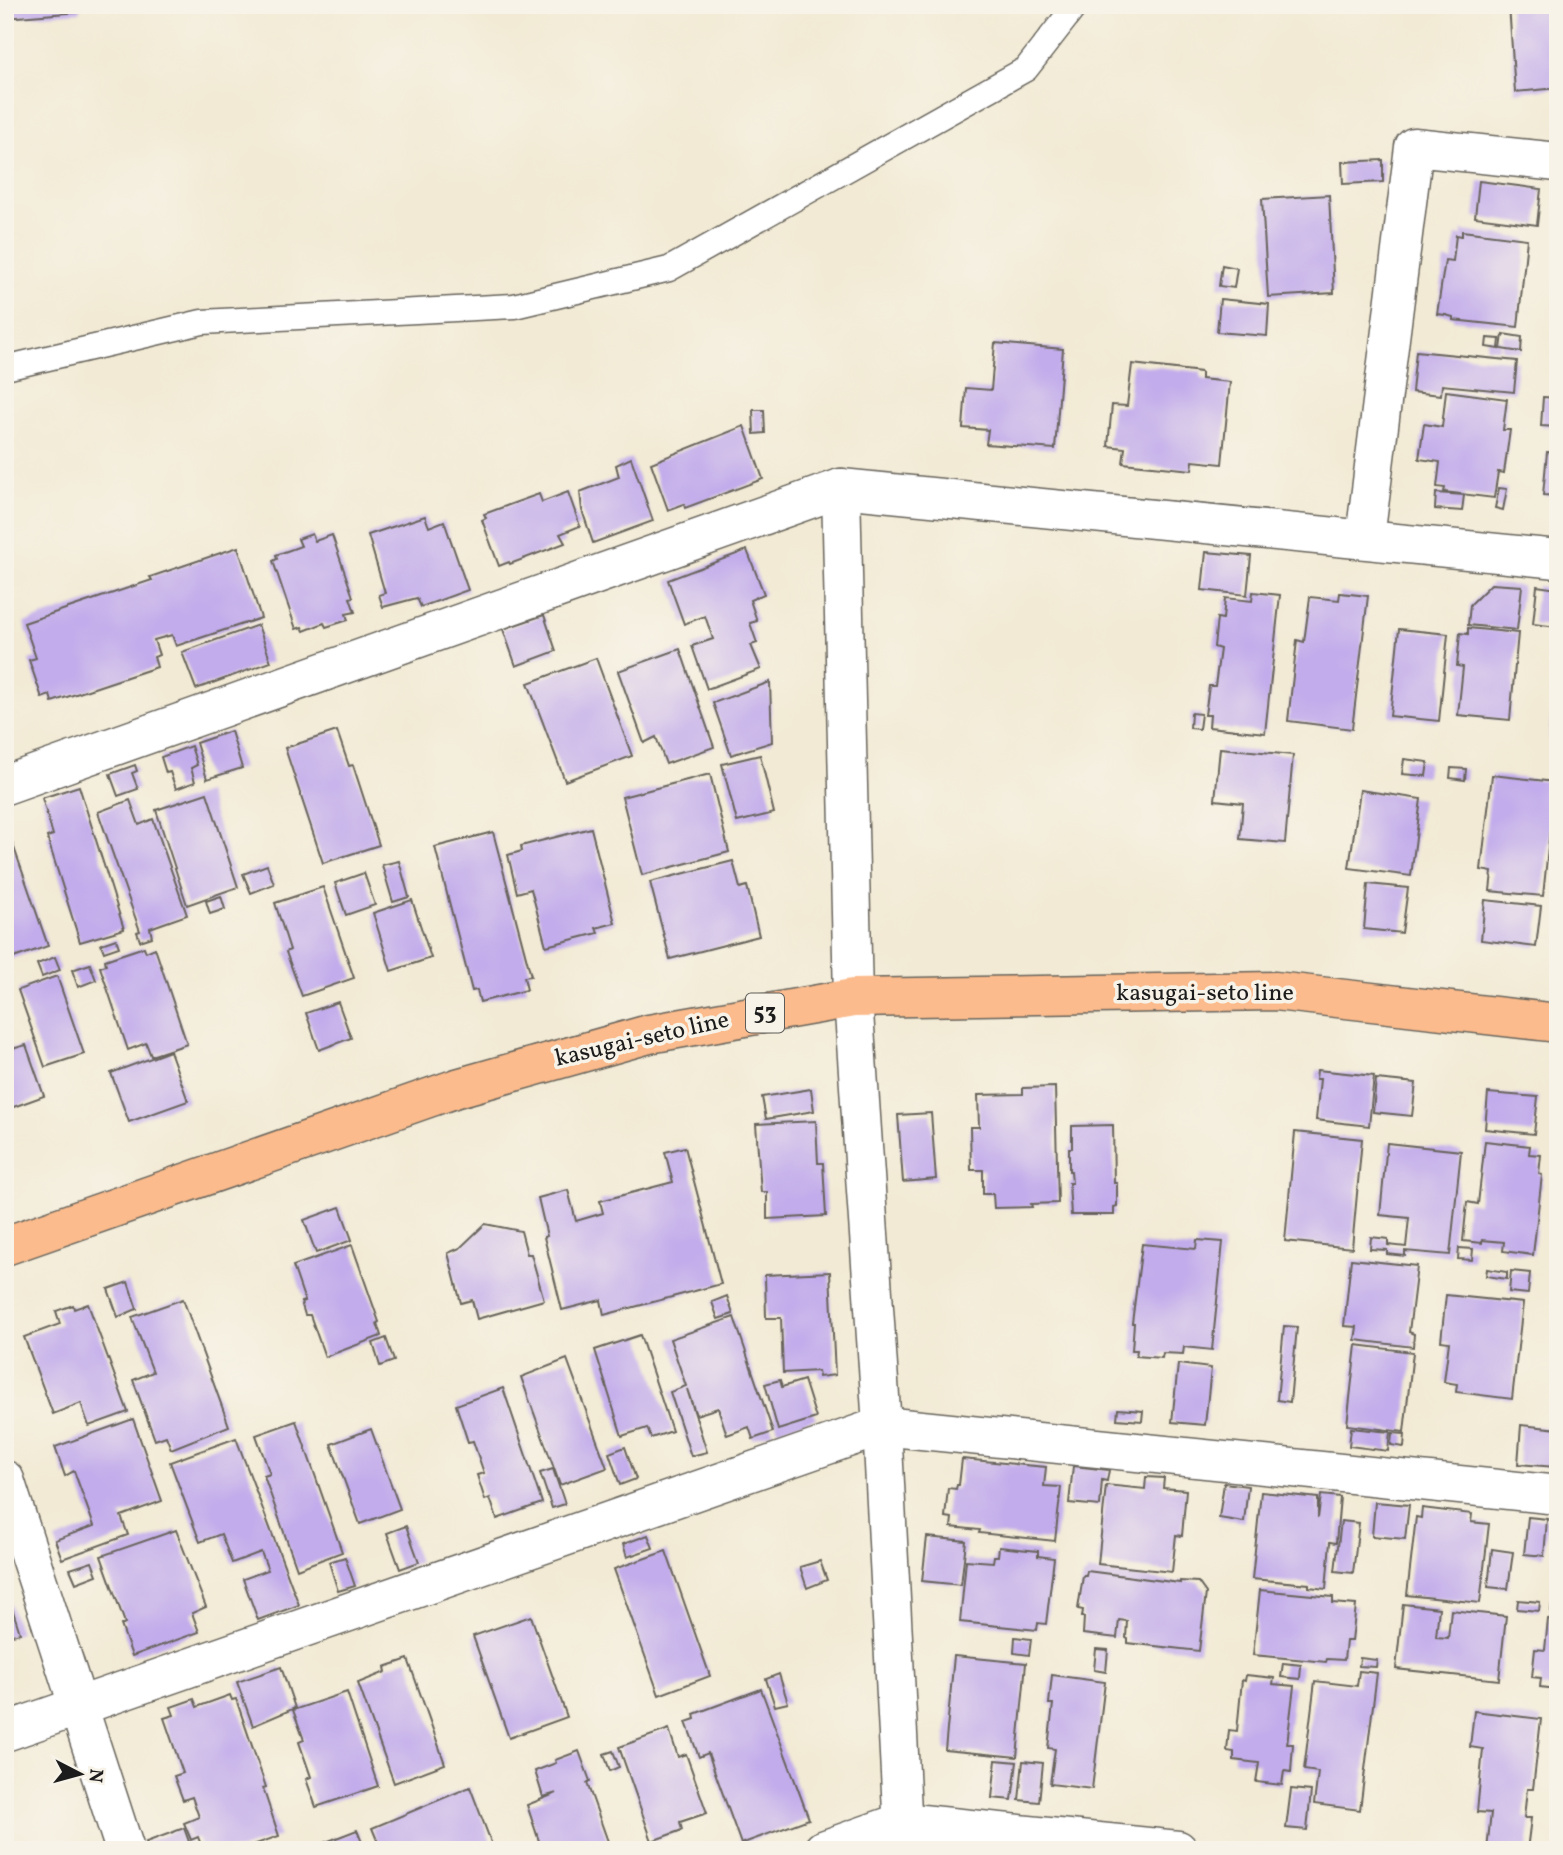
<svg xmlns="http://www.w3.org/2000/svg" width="1563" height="1855" font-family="Vollkorn,serif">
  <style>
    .building { fill: #c2aceb }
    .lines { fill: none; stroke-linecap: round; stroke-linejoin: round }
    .lane-casing { stroke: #67645c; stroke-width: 27 }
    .street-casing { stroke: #67645c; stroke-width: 41 }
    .primary-casing { stroke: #67645c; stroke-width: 41 }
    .lane { stroke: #fff; stroke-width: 24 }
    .street { stroke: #fff; stroke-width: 38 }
    .primary { stroke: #fbbb8c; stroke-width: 38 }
    .labels { text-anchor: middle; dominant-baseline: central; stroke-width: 7; stroke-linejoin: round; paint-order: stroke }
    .shield { fill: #f7f3e8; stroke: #5e5c59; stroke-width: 2 }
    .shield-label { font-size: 23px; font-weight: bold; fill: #1c1c1c }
    .street-label { font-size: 24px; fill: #1c1c1c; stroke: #f7f3e8 }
  </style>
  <rect width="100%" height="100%" fill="#f7f3e8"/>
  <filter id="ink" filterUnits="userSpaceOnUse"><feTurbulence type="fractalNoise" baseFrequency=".0143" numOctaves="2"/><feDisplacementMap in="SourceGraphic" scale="14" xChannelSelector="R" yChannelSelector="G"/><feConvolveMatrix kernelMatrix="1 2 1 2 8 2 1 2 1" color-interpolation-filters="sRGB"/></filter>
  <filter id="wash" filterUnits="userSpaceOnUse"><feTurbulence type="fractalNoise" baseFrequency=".00686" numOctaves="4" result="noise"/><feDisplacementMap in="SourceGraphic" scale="28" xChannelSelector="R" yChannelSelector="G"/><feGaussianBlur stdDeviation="1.57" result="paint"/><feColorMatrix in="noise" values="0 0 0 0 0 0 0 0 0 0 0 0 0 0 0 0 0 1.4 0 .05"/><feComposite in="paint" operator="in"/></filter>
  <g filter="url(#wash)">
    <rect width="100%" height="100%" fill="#f2ead4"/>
    <g id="blocks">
      <g class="building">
        <path d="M5,5H79L80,12L5,18Z"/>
        <path d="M1509,5H1558V88L1515,92Z"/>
        <path d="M1383,160V182L1343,184L1342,162Z"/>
        <path d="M1479,181L1541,189L1537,225L1475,217Z"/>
        <path d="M1329,195L1334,293L1268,297L1262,199Z"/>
        <path d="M1462,231L1527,239L1518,327L1453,320V317L1446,315L1437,314L1445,260L1453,261L1456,235L1462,236Z"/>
        <path d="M1222,265L1237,268L1234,288L1219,286Z"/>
        <path d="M1220,299L1269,304L1267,336L1217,332Z"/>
        <path d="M1503,334L1522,337L1521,352L1501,349Z"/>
        <path d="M1487,338L1500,339L1499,349L1486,347Z"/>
        <path d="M995,343L1063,349L1055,449L986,444L988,430L963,428L966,388L991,390Z"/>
        <path d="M1416,351L1517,361L1514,392L1442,385L1441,395L1412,392Z"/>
        <path d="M1132,364L1201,372V379L1230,382L1222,464L1193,461L1192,470L1123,463L1125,448L1108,446L1112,405L1127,406Z"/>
        <path d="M1446,391L1507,399L1503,430H1510L1504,473L1498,472L1494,498L1444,492L1445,488L1437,487L1440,462L1419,459L1424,424L1442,427Z"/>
        <path d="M1543,397L1558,398V427L1541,426Z"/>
        <path d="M753,410H764L765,433L754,434Z"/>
        <path d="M744,426L763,479L685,508L684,504L668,510L651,463Z"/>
        <path d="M1547,452L1558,453V496L1543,495Z"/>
        <path d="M631,458L653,521L593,543L582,510L580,492L619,477L616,465Z"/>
        <path d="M1499,488L1507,489L1503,510L1495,508Z"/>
        <path d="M568,492L580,526L560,534L565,543L510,564L509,562L499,566L482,520L486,518L484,514L539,494L542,502Z"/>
        <path d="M1436,493L1464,495L1462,511L1435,509Z"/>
        <path d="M425,516L429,527L444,521L468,590L421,607L417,598L383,607L379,595L385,593L368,535Z"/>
        <path d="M312,534L315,541L332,535L353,597L350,598L355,612L346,614L348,620L326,627L324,623L304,631L302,627L296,629L273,561L277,559L276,555L301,546L298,539Z"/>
        <path d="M238,547L261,618L176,646L172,635L154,640L159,655L154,657L157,667L52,702L50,695L42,698L29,660L36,658L24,623L152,580L150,577Z"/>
        <path d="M747,550L764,594L750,600L757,621L750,623L757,643L751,645L761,669L707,689L692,646L713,639L705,616L684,624L668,580Z"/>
        <path d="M1206,552L1251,556L1247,595L1202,590Z"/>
        <path d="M1491,584L1522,586L1517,630L1468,625L1470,605Z"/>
        <path d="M1537,586L1558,589V627L1533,624Z"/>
        <path d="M1253,592L1280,595L1265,733L1209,727L1210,715H1205L1209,686H1215L1220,649L1214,647L1217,618L1223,619L1225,598L1252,601Z"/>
        <path d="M1340,593L1368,596L1352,729L1288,721L1297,640L1304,642L1310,597L1339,600Z"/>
        <path d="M544,615L556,651L516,666L503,629Z"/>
        <path d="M258,625L271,662L196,689L182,652Z"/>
        <path d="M1468,628L1518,633L1510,720L1458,715L1463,667L1457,666L1460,633L1468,634Z"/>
        <path d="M1399,629L1448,634L1439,721L1390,716Z"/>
        <path d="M680,649L714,747L666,764L656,737L644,743L618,671Z"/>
        <path d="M596,658L632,756L565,781L528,683Z"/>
        <path d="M1556,664H1558V739H1549Z"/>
        <path d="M770,682L772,742L731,755L713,703Z"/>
        <path d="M1191,713L1201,714L1199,729L1190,728Z"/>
        <path d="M231,731L242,768L207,779L196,743Z"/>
        <path d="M337,731L349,766L353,765L379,845L323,863L285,748Z"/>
        <path d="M191,746L197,765L191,768L195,782L176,789L170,772L166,773L161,757Z"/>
        <path d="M1220,748L1293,755L1285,843L1240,839L1243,803L1215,800Z"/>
        <path d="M760,755L774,813L737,822L722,764Z"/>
        <path d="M1404,759L1428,762L1426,776L1402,774Z"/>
        <path d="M135,765L137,771L132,773L138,789L118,796L110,774Z"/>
        <path d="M1451,768L1466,769L1465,780L1450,778Z"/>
        <path d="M710,774L729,852L642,875L622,797Z"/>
        <path d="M1492,775L1555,782L1543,896L1490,891L1492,872L1481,870Z"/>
        <path d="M79,786L124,929L80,942L47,837L53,835L42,798Z"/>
        <path d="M1360,790L1421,799L1411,876L1349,868Z"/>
        <path d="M207,793L238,887L187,905L156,810Z"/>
        <path d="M130,800L139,825L153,819L187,915L150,928L152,937L140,941L137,932L140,931L98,812Z"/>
        <path d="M591,828L615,923L596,928L598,933L546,946L531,889L517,893L508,855L522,851L521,846Z"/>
        <path d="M493,832L531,976L524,977L527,990L480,1002L477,990L472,991L435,847Z"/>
        <path d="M10,836L48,946L5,961V837Z"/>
        <path d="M399,861L409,897L393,902L382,865Z"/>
        <path d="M733,861L740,888L747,886L759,936L670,959L650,882Z"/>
        <path d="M267,865L274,884L251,893L243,874Z"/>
        <path d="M364,873L375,905L346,915L335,883Z"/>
        <path d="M1368,884L1408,888L1402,933L1364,929Z"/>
        <path d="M323,887L354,978L302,996L286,952L290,950L275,903Z"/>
        <path d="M221,896L225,909L210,914L206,901Z"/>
        <path d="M412,900L431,958L391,971L373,913Z"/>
        <path d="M1485,900L1541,906L1536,947L1481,940Z"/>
        <path d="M116,939L119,947L104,952L101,944Z"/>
        <path d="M144,947L146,952L155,948L187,1044L151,1056L146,1043L128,1050L100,967L106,965L105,960Z"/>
        <path d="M55,957L60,970L42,977L37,964Z"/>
        <path d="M90,964L96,980L78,987L72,970Z"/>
        <path d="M57,976L84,1054L45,1067L18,990Z"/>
        <path d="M338,1002L351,1038L319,1050L306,1013Z"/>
        <path d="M5,1032L12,1049L26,1045L44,1096L5,1110Z"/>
        <path d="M170,1051L188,1101L129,1122L111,1073Z"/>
        <path d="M1317,1070L1374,1076L1369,1126L1316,1120L1320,1079H1316Z"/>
        <path d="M1376,1079L1416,1083L1412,1116L1373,1112Z"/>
        <path d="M1055,1087L1058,1203L1031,1204L1032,1207L994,1208L993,1194H983V1170H971L970,1127H979L978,1095L1023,1094V1088Z"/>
        <path d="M811,1089L814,1111L766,1119L762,1097Z"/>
        <path d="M1488,1093L1538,1097L1534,1134L1485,1129Z"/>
        <path d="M931,1113L936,1179L903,1182L898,1115Z"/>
        <path d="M816,1121L818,1163H823L826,1216L767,1219V1192H761L756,1124Z"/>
        <path d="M1113,1125L1114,1183H1117V1206L1114,1207V1215H1071L1069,1183H1072L1071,1171H1069V1148H1072V1126Z"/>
        <path d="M1295,1132L1362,1139L1352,1248L1285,1241Z"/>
        <path d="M1485,1141L1530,1146L1529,1154L1541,1155L1539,1174L1542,1175L1533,1255L1503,1251L1504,1242L1482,1240V1243L1463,1241L1467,1202L1478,1204Z"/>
        <path d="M1387,1143L1461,1151L1450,1255L1405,1251V1256L1387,1254V1250L1370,1249L1371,1237L1388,1239V1245L1406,1247L1409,1218L1380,1215Z"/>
        <path d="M685,1147L721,1284L604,1315L601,1300L562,1310L544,1237L547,1236L538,1198L568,1190L576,1221L603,1213L600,1201L673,1182L665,1152Z"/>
        <path d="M340,1207L352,1240L316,1253L304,1220Z"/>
        <path d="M485,1224L521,1231L527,1254H531L544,1300L477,1319L472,1300L461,1303L448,1253L460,1248Z"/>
        <path d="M1197,1240L1223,1242L1212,1350L1184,1347L1183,1354L1163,1353L1162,1358L1136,1356L1137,1350H1132L1134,1323H1132L1142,1244L1196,1249Z"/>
        <path d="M352,1245L379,1322L377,1323L381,1336L325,1357L310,1315H305L301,1302L305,1301L293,1266Z"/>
        <path d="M1459,1248L1473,1249L1472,1260L1458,1259Z"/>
        <path d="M1351,1259L1417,1266L1409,1332L1414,1334L1413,1347L1355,1340L1357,1327L1344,1326Z"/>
        <path d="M1487,1269L1507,1272V1279L1486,1276Z"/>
        <path d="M1511,1271L1530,1273L1528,1294L1509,1292Z"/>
        <path d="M830,1272L835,1375L819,1377L818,1371L783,1373L781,1318H766L765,1275Z"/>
        <path d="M128,1282L137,1309L118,1317L108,1289Z"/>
        <path d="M1446,1295L1523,1303L1512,1399L1456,1392L1457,1384L1444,1382L1449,1342L1441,1341Z"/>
        <path d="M727,1296L733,1314L718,1319L712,1302Z"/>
        <path d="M183,1299L229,1426L171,1449L166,1436L155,1440L133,1380L153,1372L132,1317Z"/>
        <path d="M88,1304L128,1412L89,1426L81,1403L53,1414L24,1337L60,1324L56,1311L73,1305L74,1309Z"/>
        <path d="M734,1317L773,1432L753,1439L749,1427L727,1435L718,1408L696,1415L687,1389L707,1452L691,1456L670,1392L686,1386L670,1339Z"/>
        <path d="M1284,1326L1297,1327L1290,1402L1277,1400Z"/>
        <path d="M640,1335L672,1431L651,1438L647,1428L622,1436L595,1350Z"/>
        <path d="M386,1338L394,1361L380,1366L373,1343Z"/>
        <path d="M1356,1345L1413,1352L1404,1432L1347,1425Z"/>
        <path d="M567,1359L607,1468L560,1485L521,1377Z"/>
        <path d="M1178,1364L1211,1368L1205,1425L1172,1422Z"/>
        <path d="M780,1380L782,1387L804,1380L816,1418L778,1430L765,1384Z"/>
        <path d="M503,1388L542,1503L497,1519L490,1498L485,1500L477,1475L484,1473L473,1441L468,1442L456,1405Z"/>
        <path d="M1118,1409L1143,1411L1142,1421L1117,1419Z"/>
        <path d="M133,1419L162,1501L121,1516L128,1535L62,1559L55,1540L94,1526L74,1471L65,1476L55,1447Z"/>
        <path d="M296,1421L342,1552L297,1569L264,1476L270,1474L256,1435Z"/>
        <path d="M1521,1425L1558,1429L1556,1467L1518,1464Z"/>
        <path d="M1351,1428L1390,1432L1388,1451L1349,1446Z"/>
        <path d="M371,1429L400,1509L360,1524L331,1444Z"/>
        <path d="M1392,1433L1405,1434L1404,1447L1391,1445Z"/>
        <path d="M236,1438L299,1605L258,1620L243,1579L268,1570L261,1552L232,1563L221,1534L200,1542L170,1462Z"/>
        <path d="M625,1447L636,1479L620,1485L609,1453Z"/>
        <path d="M962,1459L1046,1467L1044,1486L1061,1487L1055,1541L979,1533L980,1530L951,1527L952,1518L945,1517L948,1488L956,1489L957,1485H959Z"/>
        <path d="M1073,1466L1109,1470L1107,1481L1102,1480L1100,1506L1069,1503Z"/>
        <path d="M553,1469L565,1504L552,1508L540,1473Z"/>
        <path d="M1146,1477L1164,1478L1163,1488L1186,1490L1182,1536L1176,1535L1172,1572L1098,1564L1106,1485L1145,1489Z"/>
        <path d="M1224,1483L1248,1486L1244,1522L1219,1518Z"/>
        <path d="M1261,1492L1318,1498V1518L1321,1495L1340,1497L1336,1543L1330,1542L1326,1589L1309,1587V1584L1252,1579Z"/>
        <path d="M1375,1502L1409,1505L1405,1539L1372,1536Z"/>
        <path d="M1422,1508L1472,1514L1471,1522L1489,1524L1480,1603L1407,1595L1416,1517L1421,1518Z"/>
        <path d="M1528,1517L1547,1519L1544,1556L1524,1554Z"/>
        <path d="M1341,1521L1359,1523L1353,1573L1335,1571Z"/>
        <path d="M406,1526L419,1562L400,1569L387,1533Z"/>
        <path d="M176,1530L206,1607L192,1613L199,1632L132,1656L121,1625L125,1623L101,1556Z"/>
        <path d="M648,1535L653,1548L627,1557L623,1544Z"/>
        <path d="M927,1537L966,1541L961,1585L922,1581Z"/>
        <path d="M999,1547L1038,1551V1556L1054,1558L1046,1624L1038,1623L1037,1630L960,1622L966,1560L993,1562L994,1556H998Z"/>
        <path d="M1492,1549L1513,1552L1508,1589L1488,1587Z"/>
        <path d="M666,1551L710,1676L659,1695L614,1569Z"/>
        <path d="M345,1557L355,1586L338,1591L329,1562Z"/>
        <path d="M820,1561L827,1580L807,1588L800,1567Z"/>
        <path d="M92,1562L97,1575L76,1583L70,1569Z"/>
        <path d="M1556,1566H1558V1613L1551,1612Z"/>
        <path d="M1087,1571L1180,1583V1581L1198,1582L1206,1593L1199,1651L1128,1643V1639L1126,1638L1127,1621L1119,1620L1117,1638L1083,1634L1084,1617H1082L1083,1610L1078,1609L1083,1576H1086Z"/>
        <path d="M5,1586L20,1633L5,1637Z"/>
        <path d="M1260,1590L1333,1597V1603L1356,1605L1352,1641H1346L1344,1660L1327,1659L1326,1662L1253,1655Z"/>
        <path d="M1518,1600L1540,1602L1539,1611L1517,1609Z"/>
        <path d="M1403,1604L1439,1608L1436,1637L1448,1638L1451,1610L1506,1616L1499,1680L1396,1669Z"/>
        <path d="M531,1616L567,1717L509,1738L473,1636Z"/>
        <path d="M1548,1619L1558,1620V1689L1540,1687L1541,1678L1532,1677L1535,1649L1545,1650Z"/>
        <path d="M1015,1637L1031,1639L1029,1655L1014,1653Z"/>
        <path d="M1096,1649L1108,1650L1106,1672L1094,1670Z"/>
        <path d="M954,1656L1026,1663L1017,1757L945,1750Z"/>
        <path d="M1360,1658L1377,1660L1376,1667L1359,1666Z"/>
        <path d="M408,1659L445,1764L394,1783L358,1683L386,1672L385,1667Z"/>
        <path d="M1283,1663L1301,1665L1300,1679L1281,1677Z"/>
        <path d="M281,1667L295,1708L253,1726L237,1682Z"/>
        <path d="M1359,1671L1377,1673L1360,1810L1314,1804L1318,1772L1304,1770L1315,1681L1357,1686Z"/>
        <path d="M779,1674L788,1703L775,1706L766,1679Z"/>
        <path d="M1052,1675L1105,1682L1092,1789L1050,1784L1055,1749L1048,1748L1053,1704H1049Z"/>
        <path d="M1246,1675L1274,1678L1273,1684L1294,1686L1287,1744H1293L1291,1772L1284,1771L1282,1785L1256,1782L1259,1763L1234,1760V1752L1227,1751L1229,1730L1237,1731L1242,1680L1245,1681Z"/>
        <path d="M761,1689L809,1819L741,1844L708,1753L699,1757L686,1722L695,1719L694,1714Z"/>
        <path d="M347,1692L378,1786L316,1807L306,1779L311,1777L299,1742L304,1740L293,1710Z"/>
        <path d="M230,1695L232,1700L236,1699L266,1787L263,1788L279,1836L239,1850H203L198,1837L191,1840L184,1823L199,1817L192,1797L183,1800L174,1776L183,1773L164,1718L174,1715L171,1707L194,1699L197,1707Z"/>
        <path d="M1474,1711L1541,1719L1533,1789H1527L1524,1818H1531L1527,1850H1487L1491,1813L1477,1812L1483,1749L1470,1747Z"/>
        <path d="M669,1729L678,1757L686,1754L707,1813L680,1822L682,1830L652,1841L619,1747Z"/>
        <path d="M579,1751L590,1781L587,1783L611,1850H542L527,1805L557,1793L543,1797L535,1771L556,1763L555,1760Z"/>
        <path d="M613,1751L619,1767L610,1771L604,1754Z"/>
        <path d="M996,1760L1017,1762L1012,1800L992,1798Z"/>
        <path d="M1023,1761L1043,1763L1039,1802L1019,1800Z"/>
        <path d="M470,1787L494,1850H381L372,1828Z"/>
        <path d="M1291,1789L1311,1791L1307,1830L1286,1828Z"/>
        <path d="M184,1828L192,1850H149L146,1842Z"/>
        <path d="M357,1830L365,1850H305Z"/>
      </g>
    </g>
  </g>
  <g filter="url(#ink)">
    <use href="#blocks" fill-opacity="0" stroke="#67645c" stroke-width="2"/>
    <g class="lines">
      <defs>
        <path id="lane" d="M5,368L202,322L514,306L669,269L1026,69L1076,5"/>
        <g id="street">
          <path d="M841,488L853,998L882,1426L904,1850"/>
          <path d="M1365,538L1414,147L1558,162"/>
          <path d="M5,785L841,488L1558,559"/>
          <path d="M5,1480L125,1850"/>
          <path d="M5,1732L882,1426L1558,1495"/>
          <path d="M823,1850L902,1822L1178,1850"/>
        </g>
        <path id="primary" d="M5,1246L457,1088L649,1034L853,998L1275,991L1558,1023"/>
      </defs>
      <use href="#lane" class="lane-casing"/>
      <use href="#street" class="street-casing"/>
      <use href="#primary" class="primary-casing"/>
      <use href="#lane" class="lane"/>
      <use href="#street" class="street"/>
      <use href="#primary" class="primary"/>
    </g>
  </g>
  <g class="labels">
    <rect class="shield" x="746" y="993.5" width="38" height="39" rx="5"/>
    <g class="shield-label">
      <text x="765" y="1013">53</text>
    </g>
    <g class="street-label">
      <text x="1205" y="994">kasugai-seto line</text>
      <text transform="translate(642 1040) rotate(-13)">kasugai-seto line</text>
    </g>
  </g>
  <rect width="1563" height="1855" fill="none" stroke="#f7f3e8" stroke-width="28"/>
  <g transform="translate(80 1774) rotate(96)" stroke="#f7f3e8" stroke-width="5" paint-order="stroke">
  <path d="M0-5L12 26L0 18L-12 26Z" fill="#1c1c1c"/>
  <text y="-10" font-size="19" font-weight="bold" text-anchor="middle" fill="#1c1c1c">N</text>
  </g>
</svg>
